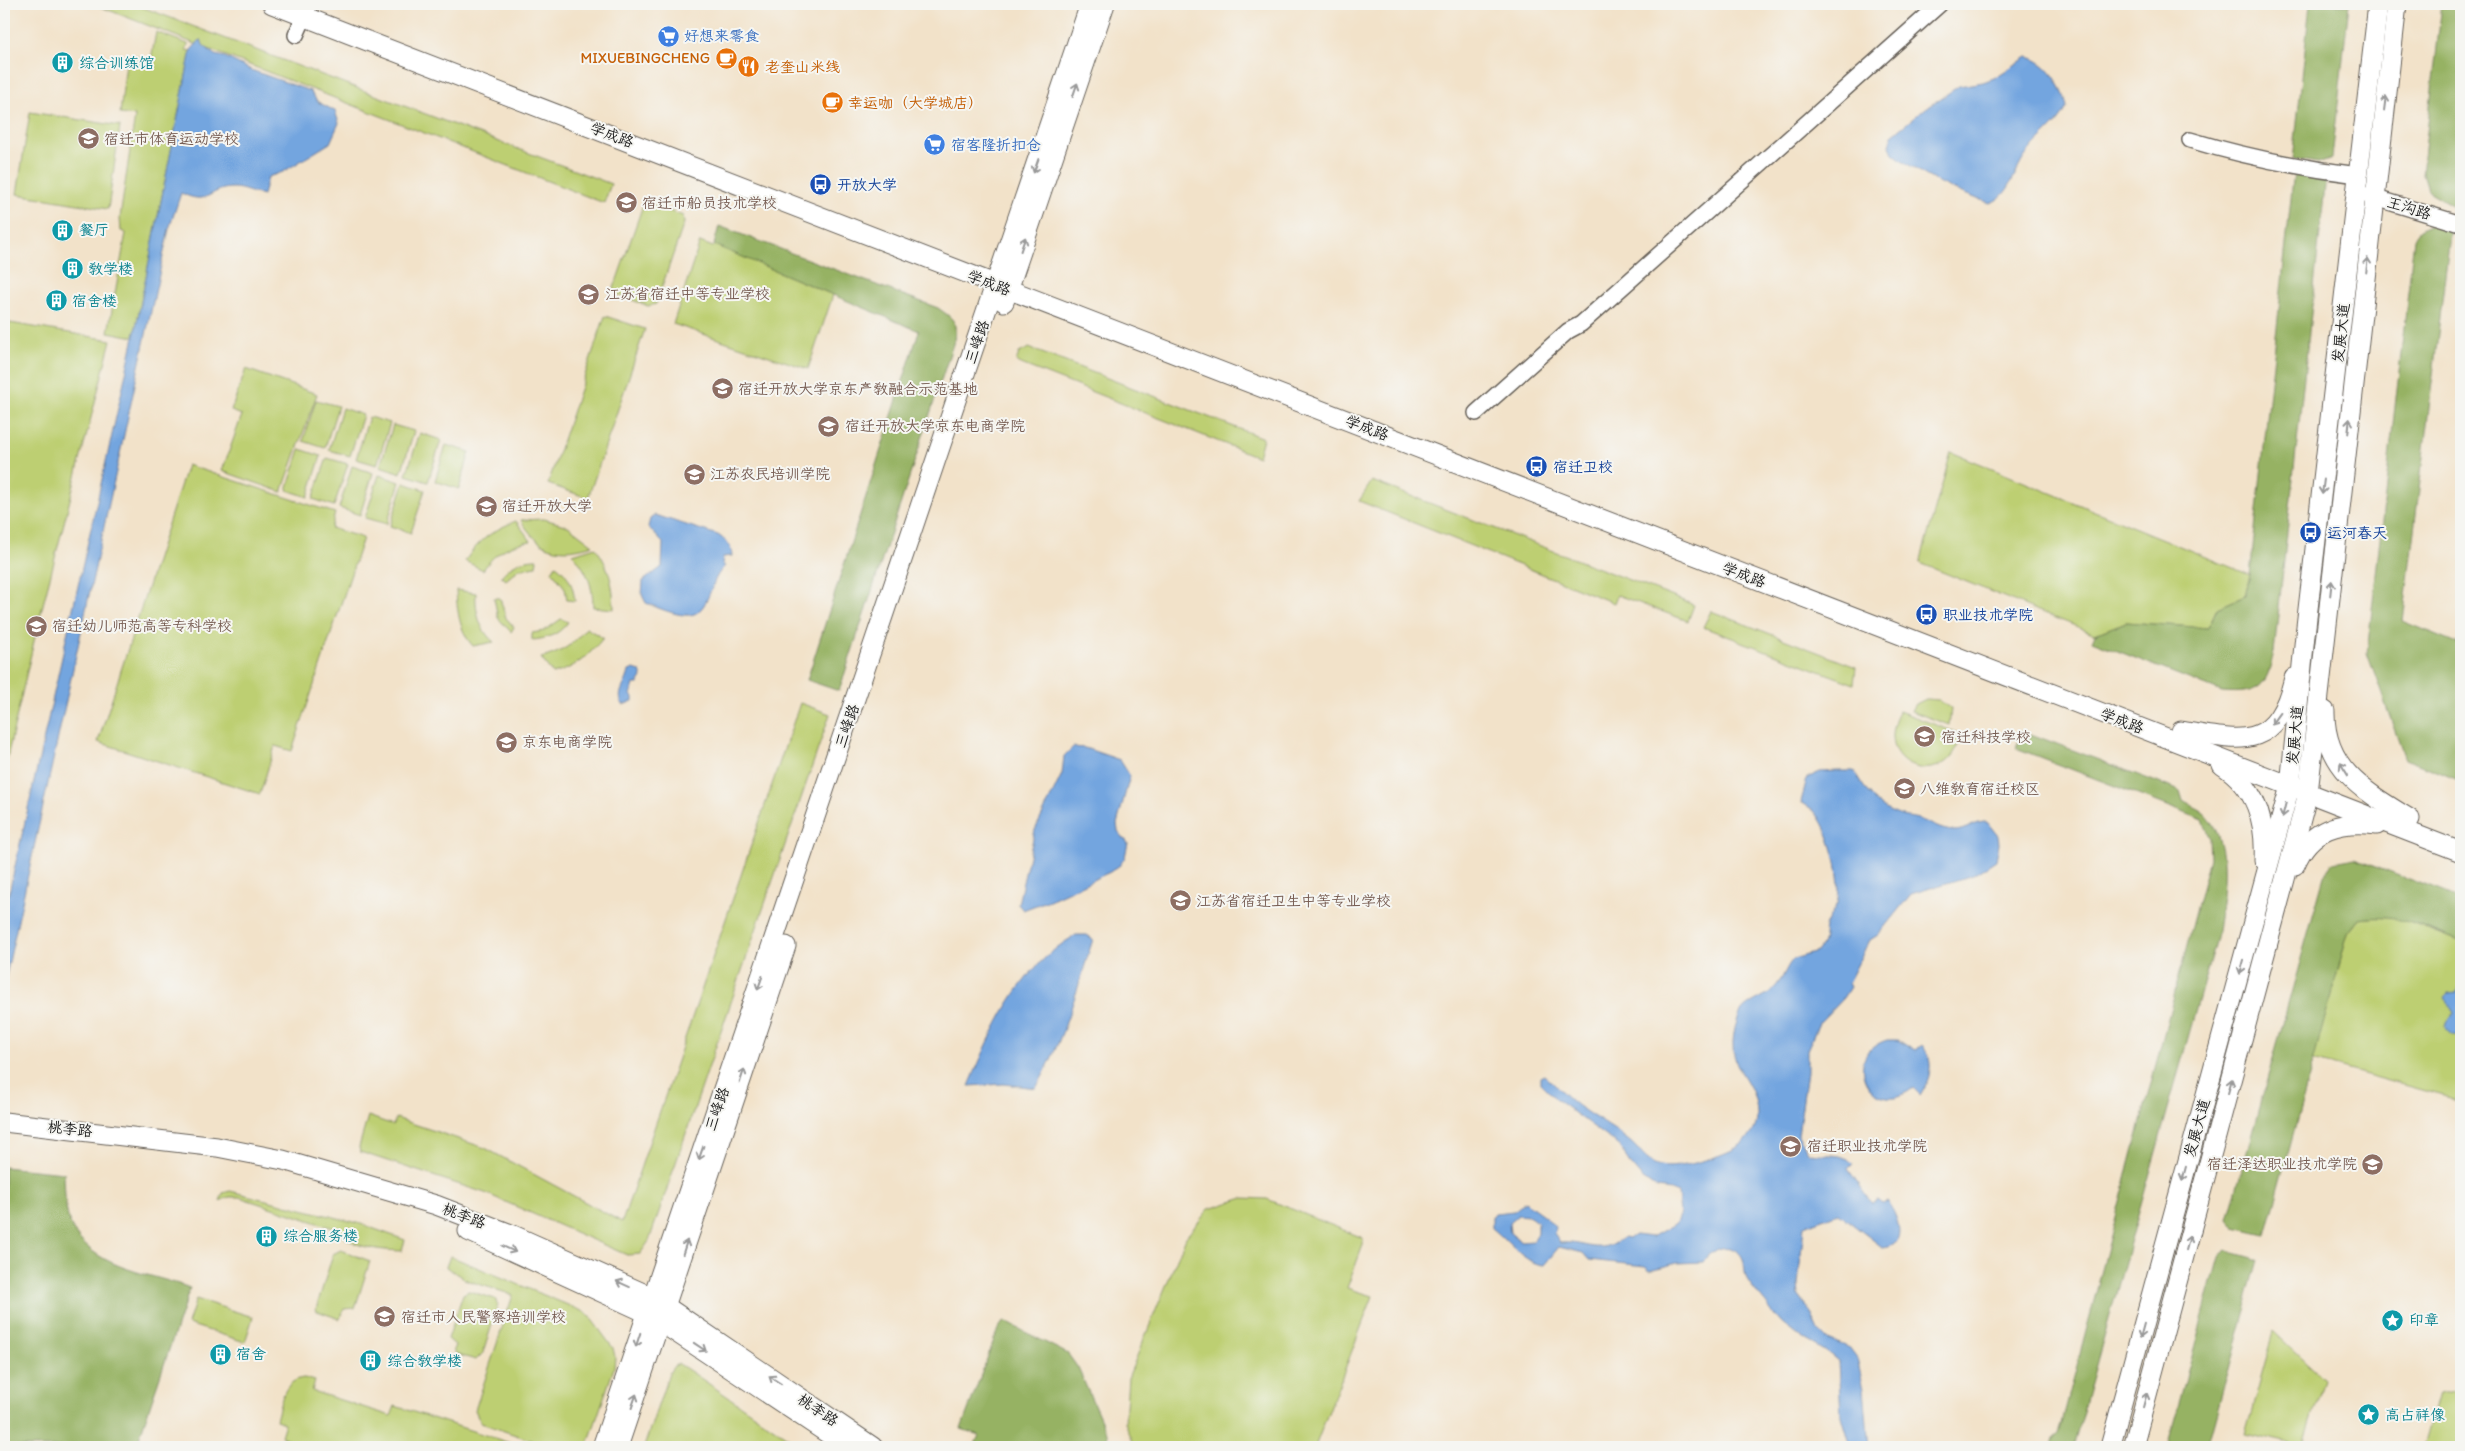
<svg xmlns="http://www.w3.org/2000/svg" width="2465" height="1451" font-family="Itim,'LXGW WenKai TC',sans-serif">
  <style>
    .green { fill: #bdcf72; stroke: #6c7647 }
    .forest { fill: #96b264; stroke: #596740 }
    .water { fill: #73a5df; stroke: #48607e; fill-rule: evenodd }
    .lines { fill: none; stroke-linecap: round; stroke-linejoin: round }
    .minor-casing { stroke: #676159; stroke-width: 18 }
    .major-casing { stroke: #676159; stroke-width: 21 }
    .minor { stroke: #fff; stroke-width: 15 }
    .major { stroke: #fff; stroke-width: 19 }
    .oneway { stroke: #999 }
    .labels { text-anchor: middle; dominant-baseline: central; stroke-width: 4; stroke-linejoin: round; paint-order: stroke }
    .shop-label { font-size: 15px; fill: #366cbe; stroke: #f6f6f2; text-anchor: start }
    .food-label { font-size: 15px; fill: #c56008; stroke: #f6f6f2; text-anchor: start }
    .culture-label { font-size: 15px; fill: #0d838f; stroke: #f6f6f2; text-anchor: start }
    .street-label { font-size: 15px; fill: #1c1c1c; stroke: #f6f6f2 }
    .education-label { font-size: 15px; fill: #785e54; stroke: #f6f6f2; text-anchor: start }
    .transit-label { font-size: 15px; fill: #164399; stroke: #f6f6f2; text-anchor: start }
  </style>
  <rect width="100%" height="100%" fill="#f6f6f2"/>
  <filter id="ink" filterUnits="userSpaceOnUse"><feTurbulence type="fractalNoise" baseFrequency=".02" numOctaves="2"/><feDisplacementMap in="SourceGraphic" scale="10" xChannelSelector="R" yChannelSelector="G"/><feConvolveMatrix kernelMatrix="1 2 1 2 8 2 1 2 1" color-interpolation-filters="sRGB"/></filter>
  <filter id="wash" filterUnits="userSpaceOnUse"><feTurbulence type="fractalNoise" baseFrequency=".0096" numOctaves="4" result="noise"/><feDisplacementMap in="SourceGraphic" scale="20" xChannelSelector="R" yChannelSelector="G"/><feGaussianBlur stdDeviation="1.12" result="paint"/><feColorMatrix in="noise" values="0 0 0 0 0 0 0 0 0 0 0 0 0 0 0 0 0 1.4 0 .05"/><feComposite in="paint" operator="in"/></filter>
  <g filter="url(#wash)">
    <rect width="100%" height="100%" fill="#f2e2c9"/>
    <g class="green">
      <path d="M93,4H134L611,184L604,203Z"/>
      <path d="M156,32L188,44L186,50L191,51L134,337L108,332L126,233L121,231L120,218L135,116L120,114L127,54L151,60Z"/>
      <path d="M30,112L120,126L108,209L17,194Z"/>
      <path d="M648,203L683,216L684,223L656,304L648,306L616,294L614,288L643,205Z"/>
      <path d="M700,242L713,247L715,245L833,295L808,369L673,324Z"/>
      <path d="M605,316L645,329L588,498L548,484Z"/>
      <path d="M4,322L111,340L38,624L4,771Z"/>
      <path d="M1029,348L1263,438L1258,457L1016,362L1019,353Z"/>
      <path d="M246,369L317,394L282,492L222,471L242,415L231,411Z"/>
      <path d="M316,400L338,406L325,448L303,441Z"/>
      <path d="M342,408L363,415L350,456L329,450Z"/>
      <path d="M369,417L390,423L377,465L356,459Z"/>
      <path d="M393,425L414,431L401,473L380,466Z"/>
      <path d="M420,433L441,440L428,482L406,475Z"/>
      <path d="M446,445L470,452L459,489L435,481Z"/>
      <path d="M300,449L321,456L308,497L287,490Z"/>
      <path d="M1951,452L2250,575L2245,596L2217,608L2208,628L2126,622L2095,634L1920,563Z"/>
      <path d="M327,458L348,464L334,506L313,499Z"/>
      <path d="M187,465L335,513L331,528L363,538L292,751L275,746L260,794L98,742Z"/>
      <path d="M352,466L373,473L360,515L339,508Z"/>
      <path d="M379,475L400,482L387,524L365,518Z"/>
      <path d="M1372,481L1694,605L1688,621L1617,595L1614,603L1359,501Z"/>
      <path d="M404,483L425,490L411,533L390,526Z"/>
      <path d="M544,519L568,526L593,545C560,555 539,551 521,520Z"/>
      <path d="M516,521L531,541C510,544 495,552 483,570L465,561C479,540 493,530 516,521Z"/>
      <path d="M595,547C610,567 613,585 614,609L593,607C593,584 587,571 573,554Z"/>
      <path d="M537,559L536,566L519,569L506,580L501,576C511,565 521,559 537,559Z"/>
      <path d="M556,565C569,574 573,586 575,601L567,600L565,588L552,571Z"/>
      <path d="M456,590L476,593C475,610 479,630 494,642L473,646C459,631 457,609 456,590Z"/>
      <path d="M494,598H500L506,618L514,627L511,632L498,618Z"/>
      <path d="M1711,611L1856,667L1854,684L1703,627Z"/>
      <path d="M561,619L568,622C559,635 546,639 532,640V633L544,631Z"/>
      <path d="M586,628L603,638C589,656 575,668 553,674L541,658C561,653 573,645 586,628Z"/>
      <path d="M1926,699L1939,700L1951,709L1949,725L1911,711L1914,705Z"/>
      <path d="M800,703L830,714L649,1241L640,1254L627,1255L485,1193L360,1152L359,1147L368,1116L393,1125L396,1118L485,1148L622,1222Z"/>
      <path d="M1899,711L1960,734C1955,791 1867,773 1899,711Z"/>
      <path d="M2387,916L2398,918L2461,942V1101L2313,1060L2348,933L2359,919Z"/>
      <path d="M230,1191L358,1223L405,1240L402,1251C378,1250 351,1248 336,1229L239,1197H229L220,1201L223,1193Z"/>
      <path d="M1243,1198L1267,1199L1363,1238V1245L1347,1288L1373,1296L1315,1447H1135L1125,1422L1128,1378L1186,1237L1209,1209Z"/>
      <path d="M341,1250L370,1261L355,1308L344,1309L340,1319L317,1311L316,1309L333,1254Z"/>
      <path d="M450,1256L587,1313L613,1348L615,1357L614,1368L587,1447H534L536,1442L481,1423L475,1410L513,1295L466,1280L446,1267Z"/>
      <path d="M469,1291L495,1299L498,1305L483,1353L476,1360L455,1354L453,1350L455,1345L448,1339L463,1294Z"/>
      <path d="M196,1299L253,1317L245,1342L188,1324Z"/>
      <path d="M2274,1332L2324,1379L2303,1447L2245,1434Z"/>
      <path d="M679,1364L687,1369L802,1447H644L669,1373L674,1366Z"/>
      <path d="M304,1378L315,1381L312,1391L391,1416L395,1406L513,1444L517,1447H278L282,1438L292,1441L281,1436L285,1423L276,1420C281,1403 283,1380 304,1378Z"/>
      <path d="M2461,1389V1447H2424L2439,1393Z"/>
    </g>
    <g class="forest">
      <path d="M2310,4H2349L2332,158L2318,163L2293,159Z"/>
      <path d="M2442,4H2461V149L2455,207L2427,190L2422,174Z"/>
      <path d="M2294,171L2326,177L2274,652C2267,686 2260,695 2222,692L2092,641L2095,634L2126,622L2208,628L2217,608L2245,596L2250,575Z"/>
      <path d="M2445,224L2451,227L2403,621L2461,645V781L2405,759L2367,653L2414,239C2421,224 2430,225 2445,224Z"/>
      <path d="M719,226L938,308C955,320 957,321 954,341L839,691L807,680L919,331L714,245Z"/>
      <path d="M2023,731L2180,791L2183,801C2190,806 2201,809 2206,815C2234,847 2221,901 2216,938L2073,1447H2051L2053,1439L2059,1434L2210,858L2209,838L2203,820L2016,748Z"/>
      <path d="M2355,858L2461,899V942C2423,928 2401,913 2359,919L2348,933L2266,1235L2235,1228L2228,1219L2324,876L2333,862Z"/>
      <path d="M4,1167L64,1173C65,1192 64,1217 75,1233C100,1270 151,1273 190,1288L136,1447H4Z"/>
      <path d="M2227,1251L2259,1260L2207,1447H2167L2219,1257Z"/>
      <path d="M1004,1321L1068,1354L1078,1368L1108,1436L1103,1447H974L979,1435L961,1429L998,1329Z"/>
    </g>
    <g class="water">
      <path d="M201,39L203,45L215,55L225,57L251,70L310,91L318,102L335,111L339,123L330,143L283,172L268,177L263,195C253,194 243,188 233,188C208,188 210,207 181,193L169,229L4,985V915L134,337L191,50Z"/>
      <path d="M2027,57C2049,62 2063,86 2067,107C2059,126 2040,137 2027,154C2014,170 2011,196 1990,203C1957,193 1919,175 1893,153L1890,146L1892,135L1926,108L1959,86L1983,82L1994,78Z"/>
      <path d="M655,515L718,535C727,541 731,545 732,556L723,557L722,564L725,566C717,574 715,580 711,590C708,597 705,606 699,611C688,622 659,608 646,603L642,595L643,581L662,567L663,543L648,527L650,519Z"/>
      <path d="M634,669L640,671L642,678L638,684H634L631,695L633,697V701L623,705C615,693 627,684 629,671Z"/>
      <path d="M1073,747L1085,748L1120,760L1130,776L1117,824L1118,831L1128,843L1125,857L1120,865L1110,872L1052,899L1023,910L1018,904L1035,830L1062,774L1064,756Z"/>
      <path d="M1838,771H1854C1865,789 1875,807 1896,814C1903,817 1911,817 1918,819C1932,823 1938,830 1954,831C1966,831 1976,821 1987,822L1998,836L1999,843L1996,860L1973,875L1911,894L1878,935L1870,940L1848,983L1850,987L1843,998L1819,1023L1807,1050V1072L1798,1135L1809,1153L1840,1156L1848,1159L1853,1164L1848,1169L1872,1203L1877,1200L1882,1204L1888,1202C1898,1217 1909,1246 1882,1247L1838,1213L1804,1226L1798,1284L1799,1296L1811,1313L1819,1331L1827,1339L1848,1347L1857,1359L1864,1389L1869,1447H1850L1841,1416L1838,1361C1820,1344 1790,1336 1776,1317C1770,1308 1749,1285 1746,1277C1743,1267 1747,1257 1735,1250C1722,1243 1711,1252 1703,1262L1677,1263L1650,1270L1645,1266L1589,1260L1583,1253L1559,1247L1544,1265C1525,1264 1507,1240 1492,1228V1217L1495,1213L1514,1211L1525,1202L1546,1217L1555,1227L1554,1234L1560,1243C1589,1241 1596,1257 1624,1237L1630,1238L1635,1235L1652,1237L1676,1223L1680,1213L1678,1194L1671,1190L1656,1188L1642,1178L1629,1163L1621,1147L1557,1100L1540,1083V1077L1544,1075C1556,1085 1566,1097 1578,1106C1594,1118 1613,1127 1628,1140C1640,1149 1645,1162 1660,1166C1677,1170 1715,1158 1730,1151C1745,1144 1758,1132 1757,1114C1756,1073 1720,1071 1738,1018C1744,1000 1766,1000 1777,985C1784,977 1786,967 1793,959L1817,952C1826,941 1823,938 1825,927C1827,919 1834,911 1837,903C1844,880 1830,828 1814,811C1810,807 1805,805 1801,802L1807,778L1820,772ZM1518,1215L1528,1216L1538,1222V1233L1533,1241L1522,1242L1510,1233L1509,1223Z"/>
      <path d="M1076,935H1087L1093,939C1077,990 1063,1042 1036,1088L1004,1084L969,1086C993,1029 1019,967 1076,935Z"/>
      <path d="M2461,985V1036L2452,1035L2446,1030L2445,1026L2454,1013L2444,997L2448,993L2456,992Z"/>
      <path d="M1887,1040H1898L1915,1051L1922,1045C1935,1061 1931,1078 1920,1095L1913,1088C1873,1121 1837,1056 1887,1040Z"/>
    </g>
  </g>
  <g filter="url(#ink)">
    <g class="lines">
      <defs>
        <g id="minor">
          <path d="M296,35L310,4"/>
          <path d="M2190,140C2246,157 2301,168 2358,175"/>
          <path d="M2356,192L2461,224"/>
          <path d="M1476,413L1568,331L1581,324L1940,4"/>
        </g>
        <g id="major">
          <path d="M272,4L2461,852"/>
          <path d="M1004,302L1105,4"/>
          <path d="M2325,711C2324,769 2366,792 2410,819"/>
          <path d="M2181,731C2242,741 2276,752 2294,678"/>
          <path d="M2222,765C2256,787 2266,821 2264,860"/>
          <path d="M2295,865C2310,828 2341,820 2377,825"/>
          <path d="M4,1122L217,1147L283,1160L436,1205L511,1234L652,1297L873,1447"/>
          <path d="M468,1231L647,1313L848,1447"/>
          <path d="M602,1447L1090,4"/>
          <path d="M618,1447L786,946"/>
          <path d="M2110,1447L2290,786L2305,635L2378,4"/>
          <path d="M2133,1447L2308,793L2397,4"/>
        </g>
      </defs>
      <use href="#minor" class="minor-casing"/>
      <use href="#major" class="major-casing"/>
      <use href="#minor" class="minor"/>
      <use href="#major" class="major"/>
    </g>
    <defs><path id="oneway-shaft" d="M-6 0H5M1.5-3L5.5 0L1.5 3" fill="none" stroke-width="1.6" stroke-linecap="round" stroke-linejoin="round" transform="scale(1.25)"/></defs>
    <g class="oneway">
      <use href="#oneway-shaft" transform="translate(1075 90) rotate(-71)"/>
      <use href="#oneway-shaft" transform="translate(2385 103) rotate(-83)"/>
      <use href="#oneway-shaft" transform="translate(1036 166) rotate(109)"/>
      <use href="#oneway-shaft" transform="translate(1023 244) rotate(-71)"/>
      <use href="#oneway-shaft" transform="translate(2367 265) rotate(-84)"/>
      <use href="#oneway-shaft" transform="translate(2349 426) rotate(-84)"/>
      <use href="#oneway-shaft" transform="translate(2323 487) rotate(97)"/>
      <use href="#oneway-shaft" transform="translate(2331 588) rotate(-84)"/>
      <use href="#oneway-shaft" transform="translate(2276 719) rotate(126)"/>
      <use href="#oneway-shaft" transform="translate(2344 769) rotate(-122)"/>
      <use href="#oneway-shaft" transform="translate(2284 810) rotate(104)"/>
      <use href="#oneway-shaft" transform="translate(2242 967) rotate(106)"/>
      <use href="#oneway-shaft" transform="translate(760 983) rotate(109)"/>
      <use href="#oneway-shaft" transform="translate(742 1076) rotate(-72)"/>
      <use href="#oneway-shaft" transform="translate(2230 1086) rotate(-75)"/>
      <use href="#oneway-shaft" transform="translate(701 1153) rotate(109)"/>
      <use href="#oneway-shaft" transform="translate(2184 1174) rotate(105)"/>
      <use href="#oneway-shaft" transform="translate(2188 1243) rotate(-75)"/>
      <use href="#oneway-shaft" transform="translate(685 1247) rotate(-72)"/>
      <use href="#oneway-shaft" transform="translate(509 1249) rotate(25)"/>
      <use href="#oneway-shaft" transform="translate(623 1284) rotate(-156)"/>
      <use href="#oneway-shaft" transform="translate(2142 1331) rotate(105)"/>
      <use href="#oneway-shaft" transform="translate(638 1340) rotate(108)"/>
      <use href="#oneway-shaft" transform="translate(700 1347) rotate(34)"/>
      <use href="#oneway-shaft" transform="translate(775 1380) rotate(-146)"/>
      <use href="#oneway-shaft" transform="translate(2145 1400) rotate(-75)"/>
      <use href="#oneway-shaft" transform="translate(634 1401) rotate(-71)"/>
    </g>
  </g>
  <defs>
    <symbol id="supermarket-disc" viewBox="-11 -11 22 22"><circle r="9.5" fill="#3f7fe0" stroke="#f6f6f2"/><path d="M-6-5.5h2.5l.6 2H6L4.5 2H-2.5L-4.4-4H-6ZM-1.5 3.2a1.3 1.3 0 1 0 .1 0ZM3 3.2a1.3 1.3 0 1 0 .1 0Z" fill="#fff"/></symbol>
    <symbol id="cafe-disc" viewBox="-11 -11 22 22"><circle r="9.5" fill="#e8710a" stroke="#f6f6f2"/><path d="M-5.5-4.5H6V0H3Q3 3.5 0 3.5H-2.5Q-5.5 3.5-5.5 0ZM3-3.2v2h1.7v-2ZM-6 4.5H4V6H-6Z" fill="#fff"/></symbol>
    <symbol id="building-disc" viewBox="-11 -11 22 22"><circle r="9.5" fill="#0f9aa8" stroke="#f6f6f2"/><path d="M-4-6H4V6H1V3H-1V6H-4ZM-2.5-4.3h1.7v1.8h-1.7ZM.8-4.3h1.7v1.8H.8ZM-2.5-1h1.7V.8h-1.7ZM.8-1h1.7V.8H.8Z" fill="#fff"/></symbol>
    <symbol id="restaurant-disc" viewBox="-11 -11 22 22"><circle r="9.5" fill="#e8710a" stroke="#f6f6f2"/><path d="M-5-6h1v4h1v-4h1v4h1v-4h1v5L-1.5 .5V6h-2V.5L-5-1ZM5-6V6H3V1.5H1.5Q1.5-4 5-6Z" fill="#fff"/></symbol>
    <symbol id="school-disc" viewBox="-11 -11 22 22"><circle r="9.5" fill="#8d6e63" stroke="#f6f6f2"/><path d="M0-5L7-2L0 1L-7-2ZM-4 1L0 2.5L4 1V4Q0 6-4 4Z" fill="#fff"/></symbol>
    <symbol id="bus-disc" viewBox="-11 -11 22 22"><circle r="9.5" fill="#1a4fb4" stroke="#f6f6f2"/><path d="M-5-6H5V4H4V6H2V4H-2V6H-4V4H-5ZM-3.5-4V0h7V-4ZM-3.5 1.2v1.5H-2V1.2ZM2 1.2v1.5H3.5V1.2Z" fill="#fff"/></symbol>
    <symbol id="university-disc" viewBox="-11 -11 22 22"><circle r="9.5" fill="#8d6e63" stroke="#f6f6f2"/><path d="M0-5L7-2L0 1L-7-2ZM-4 1L0 2.5L4 1V4Q0 6-4 4Z" fill="#fff"/></symbol>
    <symbol id="sight-disc" viewBox="-11 -11 22 22"><circle r="9.5" fill="#0f9aa8" stroke="#f6f6f2"/><path d="M0-6L1.8-2.2L6-1.7L2.9 1.2L3.7 5.4L0 3.3L-3.7 5.4L-2.9 1.2L-6-1.7L-1.8-2.2Z" fill="#fff"/></symbol>
  </defs>
  <g fill-rule="evenodd">
    <use href="#supermarket-disc" x="656" y="24" width="25" height="25"/>
    <use href="#cafe-disc" x="714" y="46" width="25" height="25"/>
    <use href="#building-disc" x="50" y="50" width="25" height="25"/>
    <use href="#restaurant-disc" x="736" y="54" width="25" height="25"/>
    <use href="#cafe-disc" x="820" y="90" width="25" height="25"/>
    <use href="#school-disc" x="76" y="126" width="25" height="25"/>
    <use href="#supermarket-disc" x="922" y="132" width="25" height="25"/>
    <use href="#bus-disc" x="808" y="172" width="25" height="25"/>
    <use href="#school-disc" x="614" y="190" width="25" height="25"/>
    <use href="#building-disc" x="50" y="218" width="25" height="25"/>
    <use href="#building-disc" x="60" y="256" width="25" height="25"/>
    <use href="#school-disc" x="576" y="282" width="25" height="25"/>
    <use href="#building-disc" x="44" y="288" width="25" height="25"/>
    <use href="#university-disc" x="710" y="376" width="25" height="25"/>
    <use href="#university-disc" x="816" y="414" width="25" height="25"/>
    <use href="#bus-disc" x="1524" y="454" width="25" height="25"/>
    <use href="#university-disc" x="682" y="462" width="25" height="25"/>
    <use href="#university-disc" x="474" y="494" width="25" height="25"/>
    <use href="#bus-disc" x="2298" y="520" width="25" height="25"/>
    <use href="#bus-disc" x="1914" y="602" width="25" height="25"/>
    <use href="#university-disc" x="24" y="614" width="25" height="25"/>
    <use href="#university-disc" x="1912" y="724" width="25" height="25"/>
    <use href="#university-disc" x="494" y="730" width="25" height="25"/>
    <use href="#university-disc" x="1892" y="776" width="25" height="25"/>
    <use href="#school-disc" x="1168" y="888" width="25" height="25"/>
    <use href="#university-disc" x="1778" y="1134" width="25" height="25"/>
    <use href="#university-disc" x="2360" y="1152" width="25" height="25"/>
    <use href="#building-disc" x="254" y="1224" width="25" height="25"/>
    <use href="#school-disc" x="372" y="1304" width="25" height="25"/>
    <use href="#sight-disc" x="2380" y="1308" width="25" height="25"/>
    <use href="#building-disc" x="208" y="1342" width="25" height="25"/>
    <use href="#building-disc" x="358" y="1348" width="25" height="25"/>
    <use href="#sight-disc" x="2356" y="1402" width="25" height="25"/>
  </g>
  <g class="labels">
    <g class="shop-label">
      <text x="684" y="36">好想来零食</text>
      <text x="951" y="145">宿客隆折扣仓</text>
    </g>
    <g class="food-label">
      <text x="710" y="58" text-anchor="end">MIXUEBINGCHENG</text>
      <text x="765" y="67">老奎山米线</text>
      <text x="848" y="103">幸运咖（大学城店）</text>
    </g>
    <g class="culture-label">
      <text x="79" y="63">综合训练馆</text>
      <text x="79" y="230">餐厅</text>
      <text x="88" y="269">教学楼</text>
      <text x="72" y="301">宿舍楼</text>
      <text x="283" y="1236">综合服务楼</text>
      <text x="2409" y="1320">印章</text>
      <text x="236" y="1354">宿舍</text>
      <text x="387" y="1361">综合教学楼</text>
      <text x="2385" y="1415">高占祥像</text>
    </g>
    <g class="street-label">
      <text transform="translate(612 135) rotate(21)">学成路</text>
      <text transform="translate(2409 208) rotate(17)">王沟路</text>
      <text transform="translate(989 283) rotate(21)">学成路</text>
      <text transform="translate(2341 333) rotate(-84)">发展大道</text>
      <text transform="translate(977 342) rotate(-71)">三峰路</text>
      <text transform="translate(1367 428) rotate(21)">学成路</text>
      <text transform="translate(1744 575) rotate(21)">学成路</text>
      <text transform="translate(2122 721) rotate(21)">学成路</text>
      <text transform="translate(847 726) rotate(-71)">三峰路</text>
      <text transform="translate(2295 735) rotate(-85)">发展大道</text>
      <text transform="translate(717 1109) rotate(-71)">三峰路</text>
      <text transform="translate(2197 1128) rotate(-75)">发展大道</text>
      <text transform="translate(70 1129) rotate(6)">桃李路</text>
      <text transform="translate(464 1216) rotate(21)">桃李路</text>
      <text transform="translate(818 1410) rotate(34)">桃李路</text>
    </g>
    <g class="education-label">
      <text x="104" y="139">宿迁市体育运动学校</text>
      <text x="642" y="203">宿迁市船员技术学校</text>
      <text x="605" y="294">江苏省宿迁中等专业学校</text>
      <text x="738" y="389">宿迁开放大学京东产教融合示范基地</text>
      <text x="845" y="426">宿迁开放大学京东电商学院</text>
      <text x="710" y="474">江苏农民培训学院</text>
      <text x="502" y="506">宿迁开放大学</text>
      <text x="52" y="626">宿迁幼儿师范高等专科学校</text>
      <text x="1941" y="737">宿迁科技学校</text>
      <text x="522" y="742">京东电商学院</text>
      <text x="1920" y="789">八维教育宿迁校区</text>
      <text x="1196" y="901">江苏省宿迁卫生中等专业学校</text>
      <text x="1807" y="1146">宿迁职业技术学院</text>
      <text x="2357" y="1164" text-anchor="end">宿迁泽达职业技术学院</text>
      <text x="401" y="1317">宿迁市人民警察培训学校</text>
    </g>
    <g class="transit-label">
      <text x="837" y="185">开放大学</text>
      <text x="1553" y="467">宿迁卫校</text>
      <text x="2327" y="533">运河春天</text>
      <text x="1943" y="615">职业技术学院</text>
    </g>
  </g>
  <rect width="2465" height="1451" fill="none" stroke="#f6f6f2" stroke-width="20"/>
</svg>
